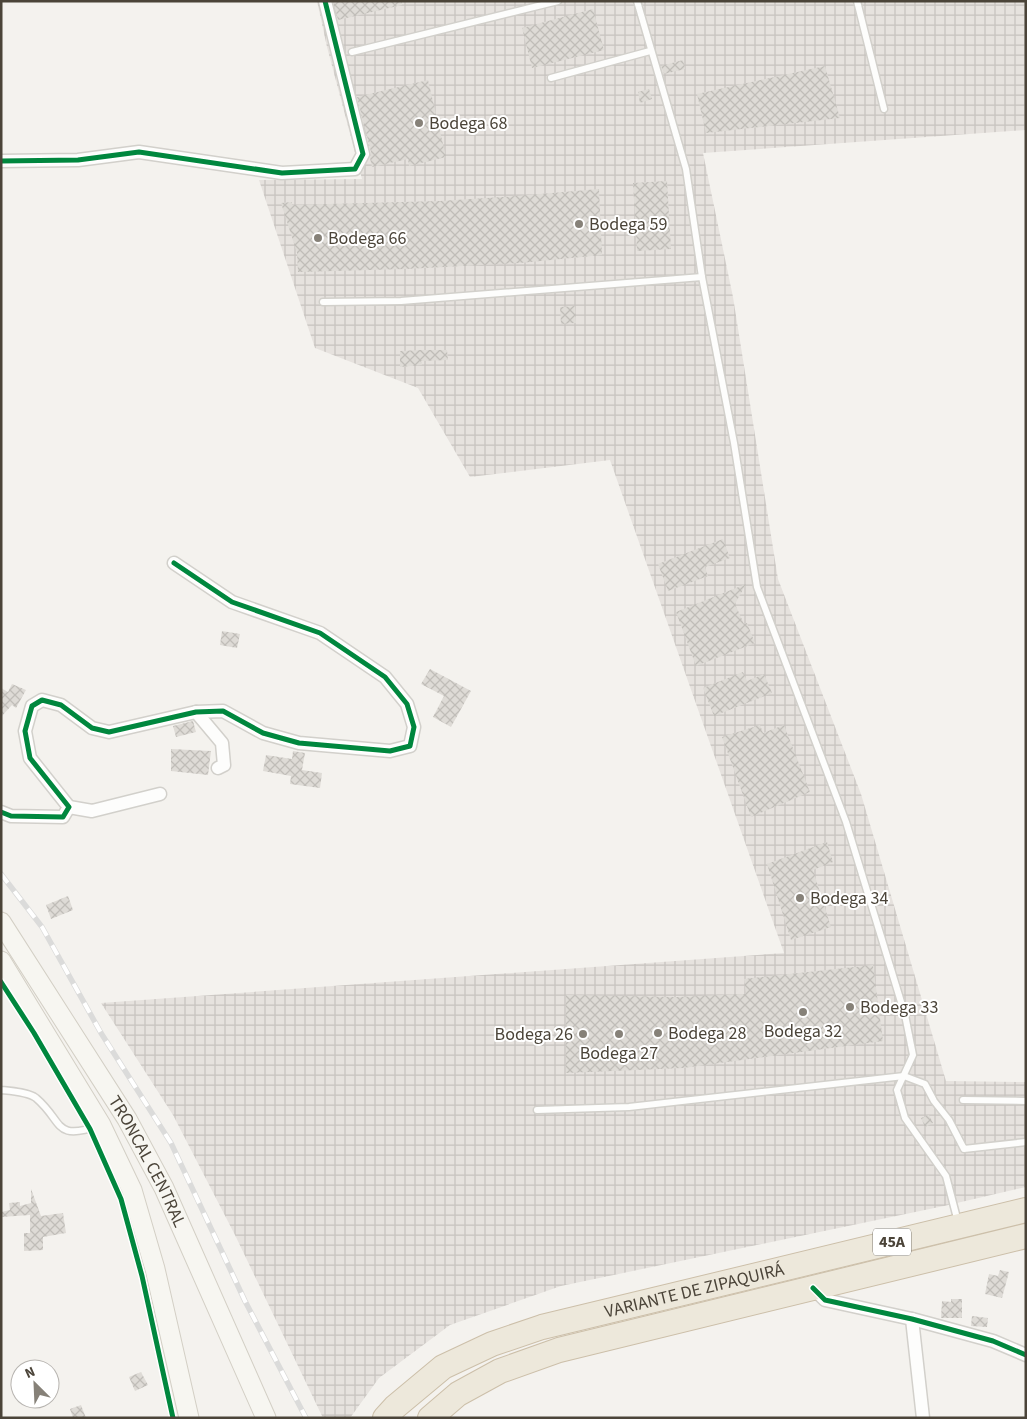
<svg xmlns="http://www.w3.org/2000/svg" width="1027" height="1419" font-family="'Source Sans 3',sans-serif">
  <style>
    .industrial { fill: url(#industrial-grid) }
    .building { fill: url(#building-cross-hatch) }
    .lines { fill: none; stroke-linecap: round; stroke-linejoin: round }
    .lane-casing { stroke: #d2d0cb; stroke-width: 9 }
    .street-casing { stroke: #d2d0cb; stroke-width: 15 }
    .secondary-casing { stroke: #d3cfc5; stroke-width: 21 }
    .highway-casing { stroke: #ccbfa9; stroke-width: 26 }
    .lane { stroke: #fdfdfc; stroke-width: 6 }
    .street { stroke: #fdfdfc; stroke-width: 12 }
    .secondary { stroke: #f7f6f1; stroke-width: 19 }
    .highway { stroke: #ede8db; stroke-width: 24 }
    .rail-casing { stroke: #dbdbda; stroke-width: 5.5 }
    .rail { stroke: #fff; stroke-width: 4; stroke-dasharray: 11; stroke-linecap: butt }
    .cycleway-casing { stroke: #fff; stroke-width: 8 }
    .cycleway { stroke: #00873e; stroke-width: 5 }
    .poi-dot { fill: #868178; stroke: #fff; stroke-width: 2 }
    .labels { text-anchor: middle; dominant-baseline: central; stroke-width: 4; stroke-linejoin: round; paint-order: stroke }
    .shield { fill: #fff; stroke: #817c74; stroke-width: 1 }
    .shield-label { font-size: 16px; font-weight: bold; fill: #4b4439 }
    .poi-label { font-size: 18px; fill: #4b4439; stroke: #fff; text-anchor: start }
    .street-label { font-size: 18px; fill: #4b4439; stroke: #fff }
  </style>
  <defs>
    <pattern id="industrial-grid" width="8" height="8" patternUnits="userSpaceOnUse" patternTransform="scale(1.25)"><rect width="8" height="8" fill="#e6e2de"/><path d="M0 4h8M4 0v8" fill="none" stroke="#c7c3bf"/></pattern>
    <pattern id="building-cross-hatch" width="8" height="8" patternUnits="userSpaceOnUse" patternTransform="scale(1.25)"><rect width="8" height="8" fill="#dedbd6"/><path d="M0 0l8 8M0 8l8-8" fill="none" stroke="#c0bdb8"/></pattern>
  </defs>
  <rect width="100%" height="100%" fill="#f4f2ee"/>
  <path class="industrial" d="M317,1H1026V130L703,153L733,297L778,579L861,794L946,1081L1026,1082V1187L944,1206L561,1286L450,1325L379,1378L350,1418H323L235,1235L173,1115L101,1003L784,953L610,460L470,477L418,388L315,348L259,180L362,179L327,47Z"/>
  <g class="building">
    <path d="M333,1H402V5L338,20Z"/>
    <path d="M593,9L604,50L532,68L522,28Z"/>
    <path d="M683,60L685,69L664,74L661,66Z"/>
    <path d="M825,66L840,118L706,133L697,94Z"/>
    <path d="M428,80L446,157L409,166L408,159L372,167L370,158L371,152L357,97Z"/>
    <path d="M649,89L652,99L640,103L638,92Z"/>
    <path d="M667,181L671,249L637,251L633,183Z"/>
    <path d="M599,189L602,255L520,263L406,269L298,272L297,253L281,203L292,202V205L440,201L517,196Z"/>
    <path d="M575,306L576,323L561,324L560,307Z"/>
    <path d="M421,350H447L448,360L421,361L422,365L400,367V351Z"/>
    <path d="M723,539L730,558L705,567L708,576L668,591L658,564Z"/>
    <path d="M746,584L735,604L744,624L747,623L755,643L696,666L676,612Z"/>
    <path d="M222,631L240,634L237,648L220,645Z"/>
    <path d="M430,669L471,691L451,727L433,717L444,696L421,684Z"/>
    <path d="M743,672L747,681L764,674L772,693L714,716L703,688Z"/>
    <path d="M12,684L26,690L16,708L12,705L1,717V688L8,692Z"/>
    <path d="M193,721L196,732L176,737L173,726Z"/>
    <path d="M760,725L763,733L784,725L810,792L751,817L722,737Z"/>
    <path d="M171,749L211,751L208,775L171,771Z"/>
    <path d="M293,751L305,753L302,770L322,773L320,788L290,784L291,776L263,771L266,755L292,759Z"/>
    <path d="M827,842L833,862L813,870L831,927L791,940L767,864Z"/>
    <path d="M68,896L73,910L51,919L46,905Z"/>
    <path d="M873,965L883,1041L683,1068L566,1073V995L677,997L746,994L744,979Z"/>
    <path d="M929,1115L933,1123L925,1127L921,1118Z"/>
    <path d="M31,1189L41,1216L63,1213L66,1233L43,1237V1250L24,1251V1233H30V1215L1,1217V1212L10,1210L9,1203L20,1202V1206L31,1203Z"/>
    <path d="M1000,1270L1009,1272L1002,1298L985,1294L989,1274L998,1276Z"/>
    <path d="M951,1299H962V1318H941L942,1301L951,1302Z"/>
    <path d="M972,1316L988,1318L987,1327L971,1326Z"/>
    <path d="M141,1372L148,1385L135,1391L129,1377Z"/>
    <path d="M81,1405L86,1418H73L70,1409Z"/>
  </g>
  <g class="lines">
    <defs>
      <g id="lane">
        <path d="M637,1L686,169L702,277L734,443L757,587L846,822L905,1015L913,1055L897,1090L905,1118L946,1176L958,1222"/>
        <path d="M857,1L884,109"/>
        <path d="M352,52L558,1"/>
        <path d="M551,78L650,51"/>
        <path d="M323,302L401,301L702,277"/>
        <path d="M1,1090C11,1091 28,1092 36,1098C64,1122 53,1141 99,1126"/>
        <path d="M963,1100L1026,1101"/>
        <path d="M537,1110L629,1107L904,1076L925,1084L934,1101L949,1120L964,1149L1026,1142"/>
      </g>
      <g id="street">
        <path d="M1,161L78,160L139,152L282,173L355,169L363,154L325,1"/>
        <path d="M196,712L222,743L224,765L218,768"/>
        <path d="M69,807L92,811L160,794"/>
        <path d="M1,812L11,816L63,817L69,807L30,758L25,731L32,706L42,700L61,705L92,728L109,732L196,712L223,711L263,733L299,743L390,751L410,746L414,727L407,704L385,677L320,633L232,602L174,563"/>
        <path d="M813,1288L825,1300L912,1319L993,1341L1026,1355"/>
        <path d="M912,1319L923,1418"/>
      </g>
      <g id="secondary">
        <path id="s1" d="M1,922L127,1119L164,1188L266,1418"/>
        <path d="M1,961L101,1125L132,1190L155,1269L189,1418"/>
      </g>
      <g id="highway">
        <path id="s2" d="M385,1418L395,1407L443,1367L492,1344L542,1327L1026,1210"/>
        <path d="M430,1418L458,1394L500,1371L559,1350L1026,1236"/>
      </g>
    </defs>
    <use href="#lane" class="lane-casing"/>
    <use href="#street" class="street-casing"/>
    <use href="#secondary" class="secondary-casing"/>
    <use href="#highway" class="highway-casing"/>
    <use href="#lane" class="lane"/>
    <use href="#street" class="street"/>
    <use href="#secondary" class="secondary"/>
    <use href="#highway" class="highway"/>
    <defs>
      <path id="rail" d="M1,874L42,927L101,1033L171,1143L245,1301L306,1418"/>
    </defs>
    <use href="#rail" class="rail-casing"/>
    <use href="#rail" class="rail"/>
    <defs>
      <g id="cycleway">
        <path d="M1,161L78,160L139,152L282,173L355,169L363,154L325,1"/>
        <path d="M1,812L11,816L63,817L69,807L30,758L25,731L32,706L42,700L61,705L92,728L109,732L196,712L223,711L263,733L299,743L390,751L410,746L414,727L407,704L385,677L320,633L232,602L174,563"/>
        <path d="M1,982L34,1033L90,1129L121,1199L142,1276L173,1418"/>
        <path d="M813,1288L825,1300L912,1319L993,1341L1026,1355"/>
      </g>
    </defs>
    <use href="#cycleway" class="cycleway-casing"/>
    <use href="#cycleway" class="cycleway"/>
  </g>
  <g class="poi-dot">
    <circle cx="419" cy="123" r="5"/>
    <circle cx="579" cy="224" r="5"/>
    <circle cx="318" cy="238" r="5"/>
    <circle cx="800" cy="898" r="5"/>
    <circle cx="850" cy="1007" r="5"/>
    <circle cx="803" cy="1012" r="5"/>
    <circle cx="658" cy="1033" r="5"/>
    <circle cx="583" cy="1034" r="5"/>
    <circle cx="619" cy="1034" r="5"/>
  </g>
  <g class="labels">
    <rect class="shield" x="873" y="1228.5" width="38" height="27" rx="4"/>
    <g class="shield-label">
      <text x="892" y="1242">45A</text>
    </g>
    <g class="poi-label">
      <text x="429" y="123">Bodega 68</text>
      <text x="589" y="224">Bodega 59</text>
      <text x="328" y="238">Bodega 66</text>
      <text x="810" y="898">Bodega 34</text>
      <text x="860" y="1007">Bodega 33</text>
      <text x="803" y="1031" text-anchor="middle">Bodega 32</text>
      <text x="668" y="1033">Bodega 28</text>
      <text x="573" y="1034" text-anchor="end">Bodega 26</text>
      <text x="619" y="1053" text-anchor="middle">Bodega 27</text>
    </g>
    <g class="street-label">
      <text stroke="none"><textPath href="#s1" startOffset="281">TRONCAL CENTRAL</textPath></text>
      <text stroke="none"><textPath href="#s2" startOffset="341">VARIANTE DE ZIPAQUIRÁ</textPath></text>
    </g>
  </g>
  <rect width="1027" height="1419" fill="none" stroke="#4b4439" stroke-width="5"/>
  <g transform="translate(35 1384) rotate(336)"><circle r="24" fill="#ffffff" stroke="#b7b4b0"/>
  <path d="M0-4L9 19L0 12L-9 19Z" fill="#868178"/>
  <text y="-8" font-size="14" font-weight="bold" text-anchor="middle" fill="#4b4439">N</text>
  </g>
</svg>
